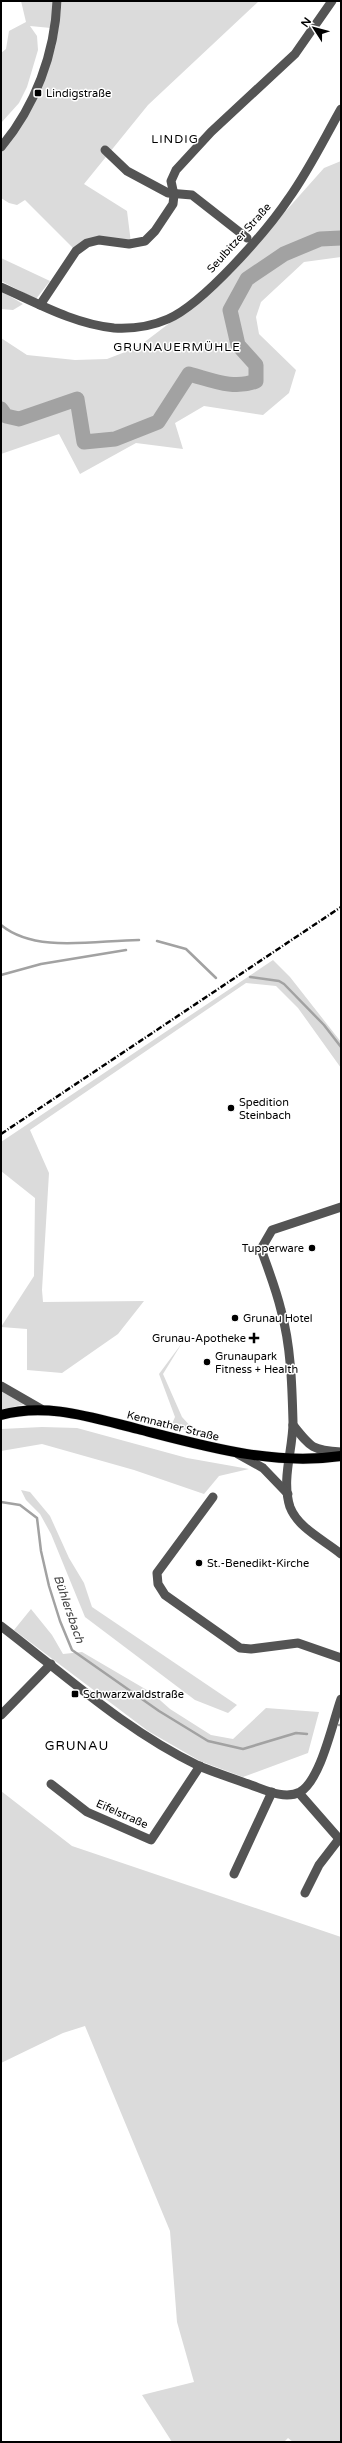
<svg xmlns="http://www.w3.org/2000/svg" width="342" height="2443" font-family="'Varela Round',sans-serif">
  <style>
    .green { fill: #dbdbdb }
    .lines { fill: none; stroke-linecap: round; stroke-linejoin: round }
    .stream { stroke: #a2a2a2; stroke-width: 2.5 }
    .river { stroke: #a2a2a2; stroke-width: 15 }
    .major-casing { stroke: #dbdbdb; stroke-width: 11 }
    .minor { stroke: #545454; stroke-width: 9 }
    .major { stroke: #000; stroke-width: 10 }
    .rail { stroke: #000; stroke-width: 2.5; stroke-dasharray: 6 2 1 2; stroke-linecap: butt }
    .poi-dot { fill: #000; stroke: #fff; stroke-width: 1.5 }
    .labels { text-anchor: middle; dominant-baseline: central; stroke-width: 3; stroke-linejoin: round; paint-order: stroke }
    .poi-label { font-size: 11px; fill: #000; stroke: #fff; text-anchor: start }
    .street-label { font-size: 11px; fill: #000; stroke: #fff }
    .neighbourhood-label { font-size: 12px; letter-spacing: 1px; fill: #000; stroke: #fff }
    .water-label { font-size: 12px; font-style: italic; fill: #434343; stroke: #fff }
    .quarter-label { font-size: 13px; letter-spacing: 1px; fill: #000; stroke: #fff }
  </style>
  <rect width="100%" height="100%" fill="#fff"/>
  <g class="green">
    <path d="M21,1H54L51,28L30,26L37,36L38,50L27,87L19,103L1,123V53L6,49L9,31L26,22Z"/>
    <path d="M62,1H259L148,105L84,184L127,211L131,243L99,240L76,251L25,200L17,205L9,203L1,198V152L41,88L56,45Z"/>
    <path d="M341,161V257L304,262L261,302L256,317L259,334L296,370L289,393L263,415L204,406L175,423L183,449L136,443L80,474L59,434L1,454V338L27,355L75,360L107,359L138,347L221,284L324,168Z"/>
    <path d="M1,258L50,281L36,299L1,281Z"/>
    <path d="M1,291L23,304L13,310L1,309Z"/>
    <path d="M273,960L290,977L341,1042V1068L298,1008L276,986L246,983L30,1130L49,1173L42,1290L43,1302L144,1301L118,1334L62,1373L27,1370V1329L1,1327L34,1276L35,1198L1,1171V1142Z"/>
    <path d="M182,1343L163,1374L182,1417L193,1429L186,1430L171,1426L175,1417L159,1374Z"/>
    <path d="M1,1389L25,1404L1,1410Z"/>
    <path d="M42,1427L77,1428L187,1458L249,1469L219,1476L204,1494L134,1470L42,1444L1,1451V1429Z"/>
    <path d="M21,1490L30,1492L50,1516L69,1558L84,1583L92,1607L237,1705L228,1713L195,1700L85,1617L51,1534L40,1514L26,1500Z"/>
    <path d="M31,1609L52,1635L63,1654L82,1652L152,1693L170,1709L211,1735L233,1739L266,1708L319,1712L308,1753L243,1777L200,1761L148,1731L14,1630Z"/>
    <path d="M1,1791L72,1846L341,1937V2442H293L288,2438L284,2442H172L142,2395L194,2382L177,2322L170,2231L85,2026L63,2033L1,2063Z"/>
  </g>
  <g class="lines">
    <g class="stream">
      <path d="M1,925C36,954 97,940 139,940"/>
      <path d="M157,941L186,949L216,978"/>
      <path d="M1,975L41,964L126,950"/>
      <path d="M250,977L279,981L284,984L324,1025L341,1047"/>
      <path d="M1,1502L20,1505L37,1518L41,1551L49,1586L60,1621L72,1650L159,1711L208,1741L243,1749L296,1733L307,1734"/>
      <path d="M339,1725H341"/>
    </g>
    <path class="river" d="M1,409L6,416L19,419L77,399L84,442L115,439L158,422L189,374C212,380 234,390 256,381V365L238,345L230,310L247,279L284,254L320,239L341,238"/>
    <defs>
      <path id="major" d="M1,1415C47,1402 93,1418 138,1429C204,1446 272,1466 341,1456"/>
    </defs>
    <use href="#major" class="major-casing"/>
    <g class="minor">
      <path d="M1,147C35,107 55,53 57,1"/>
      <path d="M105,150L127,171L168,193L192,195L247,238"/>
      <path d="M1,287C37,303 74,324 114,328C132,329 152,326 168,319C203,304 267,231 289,198C309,170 324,139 341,109"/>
      <path d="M40,305L76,251L87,243L99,240L129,244L145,241L155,231L173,204L174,195L171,181L176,170L211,132L295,54L332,1"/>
      <path d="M341,1207L272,1230L261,1249C268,1269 276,1289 281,1310C291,1346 292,1385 293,1422C293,1450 281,1479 290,1507C298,1528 324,1540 341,1554"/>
      <path d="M1,1386L41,1409"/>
      <path d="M293,1425C311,1448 312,1450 341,1452"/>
      <path d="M238,1454L263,1468L288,1494"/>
      <path d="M213,1497L157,1573L158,1584L165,1595L240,1648L251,1649L298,1643L341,1658"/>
      <path d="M1,1626C65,1675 126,1731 199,1766C216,1773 234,1779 251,1785C265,1790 285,1800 300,1792C321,1780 333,1721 341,1699"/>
      <path d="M1,1715L51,1664"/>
      <path d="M51,1784L87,1812L151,1840L200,1766"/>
      <path d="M299,1793L341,1841"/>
      <path d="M234,1874L272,1792"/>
      <path d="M305,1893L319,1865L339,1839"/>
    </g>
    <use href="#major" class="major"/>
    <path class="rail" d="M1,1134L341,907"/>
  </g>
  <g class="poi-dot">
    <rect x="34" y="89" width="8" height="8" rx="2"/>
    <circle cx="231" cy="1108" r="4"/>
    <circle cx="312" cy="1248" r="4"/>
    <circle cx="235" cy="1318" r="4"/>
    <path d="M252 1332h4v4h4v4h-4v4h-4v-4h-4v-4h4z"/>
    <circle cx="207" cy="1362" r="4"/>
    <circle cx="199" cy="1563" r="4"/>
    <rect x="71" y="1690" width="8" height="8" rx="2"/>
  </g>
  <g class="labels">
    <g class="poi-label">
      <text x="46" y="93">Lindigstraße</text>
      <text x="239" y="1102">Spedition<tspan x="239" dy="13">Steinbach</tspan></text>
      <text x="304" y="1248" text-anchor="end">Tupperware</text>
      <text x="243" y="1318">Grunau Hotel</text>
      <text x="246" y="1338" text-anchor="end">Grunau-Apotheke</text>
      <text x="215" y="1356">Grunaupark<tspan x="215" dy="13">Fitness + Health</tspan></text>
      <text x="207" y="1563">St.-Benedikt-Kirche</text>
      <text x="83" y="1694">Schwarzwaldstraße</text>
    </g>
    <g class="street-label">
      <text transform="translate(239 238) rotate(-48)">Seulbitzer Straße</text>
      <text transform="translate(173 1426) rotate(14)">Kemnather Straße</text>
      <text transform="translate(122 1814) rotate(24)">Eifelstraße</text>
    </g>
    <g class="neighbourhood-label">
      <text x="175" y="139">LINDIG</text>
      <text x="177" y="347">GRUNAUERMÜHLE</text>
    </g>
    <g class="water-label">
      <text transform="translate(69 1609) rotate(71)">Bühlersbach</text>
    </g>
    <g class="quarter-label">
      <text x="77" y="1746">GRUNAU</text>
    </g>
  </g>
  <rect width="342" height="2443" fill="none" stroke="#000000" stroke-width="4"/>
  <g transform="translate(314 28) rotate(306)" stroke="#ffffff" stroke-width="3" paint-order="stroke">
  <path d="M0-3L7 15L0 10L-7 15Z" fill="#000000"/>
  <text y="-6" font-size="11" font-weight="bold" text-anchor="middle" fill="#000000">N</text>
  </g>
</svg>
